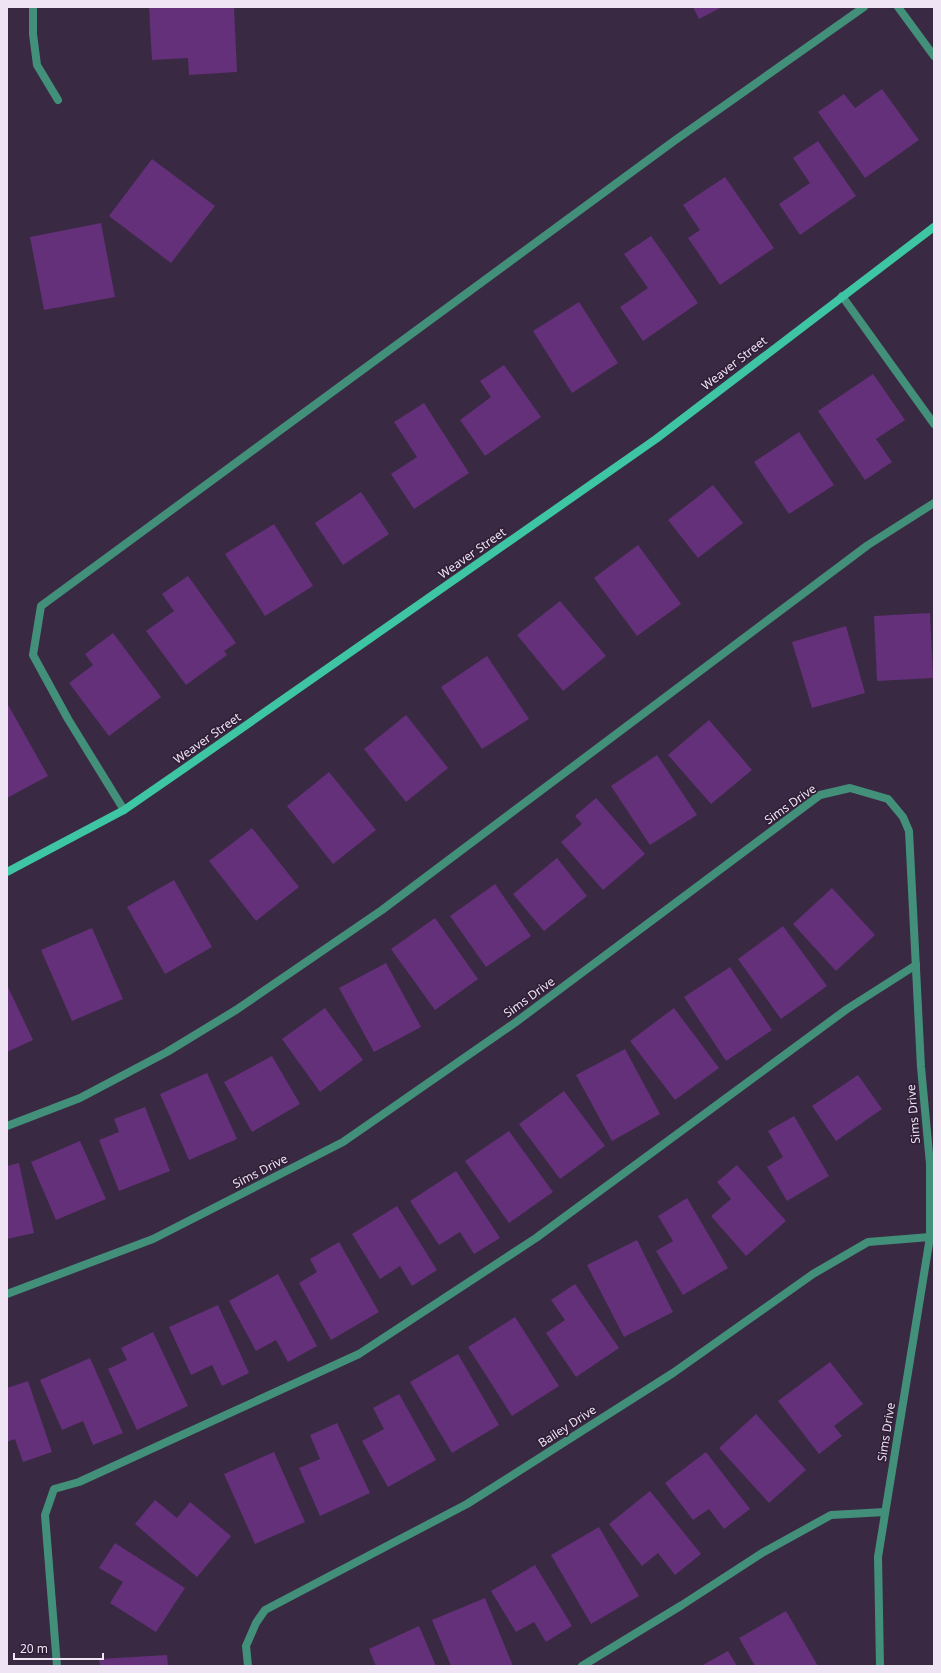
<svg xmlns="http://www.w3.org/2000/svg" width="941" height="1673" font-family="'Noto Sans',sans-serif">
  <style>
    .building { fill: #633079 }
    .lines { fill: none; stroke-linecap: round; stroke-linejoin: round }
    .lane { stroke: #43907a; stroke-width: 8 }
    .street { stroke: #43907a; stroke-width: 8 }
    .secondary { stroke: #3ec6a4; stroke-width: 8 }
    .labels { text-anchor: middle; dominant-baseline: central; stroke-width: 3.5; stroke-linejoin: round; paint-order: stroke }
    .street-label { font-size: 12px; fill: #efe4f4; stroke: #301f37 }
  </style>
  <rect width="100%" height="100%" fill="#3a2942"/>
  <g class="building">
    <path d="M149,7H234L237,72L189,75L188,58L152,60Z"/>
    <path d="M693,7H722L699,19Z"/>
    <path d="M882,89L919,140L865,178L818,112L844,94L855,108Z"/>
    <path d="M818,141L856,196L800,235L779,204L810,183L793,158Z"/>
    <path d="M152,159L215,206L171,263L109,216Z"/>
    <path d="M725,177L774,248L720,285L688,238L700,230L683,205Z"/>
    <path d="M101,223L115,297L44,310L30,237Z"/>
    <path d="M651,236L698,303L643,341L620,307L648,288L624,254Z"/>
    <path d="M579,302L618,363L572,393L533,331Z"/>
    <path d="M504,365L541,417L485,456L460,420L491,397L480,381Z"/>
    <path d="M873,374L905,420L876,439L892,462L865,480L818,411Z"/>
    <path d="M424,403L469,473L414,509L391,474L417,457L394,422Z"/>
    <path d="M799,432L834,485L789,514L754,462Z"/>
    <path d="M713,485L743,523L698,558L668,520Z"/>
    <path d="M361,492L389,534L343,565L315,523Z"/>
    <path d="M274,524L313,586L265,616L225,554Z"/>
    <path d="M638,545L681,604L637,636L594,578Z"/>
    <path d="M188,576L236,643L224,651L227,655L186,685L146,631L174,611L162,594Z"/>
    <path d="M560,601L606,656L563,691L517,635Z"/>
    <path d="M930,613L933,678L877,681L874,616Z"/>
    <path d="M846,626L865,693L812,708L792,642Z"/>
    <path d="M113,633L161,697L109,736L69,683L93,665L85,654Z"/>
    <path d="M487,656L529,719L482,749L441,687Z"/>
    <path d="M7,703L48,776L7,798Z"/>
    <path d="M406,715L448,768L406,802L364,749Z"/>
    <path d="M709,720L752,770L711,804L668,755Z"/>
    <path d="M657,755L697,815L650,845L611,786Z"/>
    <path d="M329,772L376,830L333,864L287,806Z"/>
    <path d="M596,798L645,854L603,890L561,842L582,824L575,816Z"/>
    <path d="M252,828L299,887L256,921L209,861Z"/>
    <path d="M557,858L587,896L544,931L513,894Z"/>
    <path d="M174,880L212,947L165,974L127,907Z"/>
    <path d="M495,884L531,936L486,967L450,916Z"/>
    <path d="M832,888L875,935L836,971L793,924Z"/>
    <path d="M435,918L478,979L435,1010L391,949Z"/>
    <path d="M783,926L827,986L781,1019L738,959Z"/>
    <path d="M92,928L123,999L72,1021L41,950Z"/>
    <path d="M386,963L421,1027L374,1052L339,988Z"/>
    <path d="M730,967L772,1030L726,1061L684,997Z"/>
    <path d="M7,985L33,1040L7,1052Z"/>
    <path d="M325,1008L363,1060L320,1092L282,1039Z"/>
    <path d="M674,1008L719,1068L675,1100L630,1041Z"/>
    <path d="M625,1049L660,1114L612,1141L576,1075Z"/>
    <path d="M272,1056L300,1104L252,1132L224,1082Z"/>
    <path d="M207,1073L237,1139L189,1160L160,1094Z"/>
    <path d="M858,1075L882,1109L836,1141L812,1106Z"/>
    <path d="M564,1091L605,1146L560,1179L519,1124Z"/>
    <path d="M145,1107L170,1171L119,1191L99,1140L119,1132L114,1119Z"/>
    <path d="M794,1116L829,1176L787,1201L767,1167L783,1157L768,1131Z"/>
    <path d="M509,1131L553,1192L509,1223L465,1161Z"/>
    <path d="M80,1141L106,1199L56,1220L31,1162Z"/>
    <path d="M19,1163L34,1233L7,1239V1166Z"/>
    <path d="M737,1165L786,1221L746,1256L711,1216L731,1199L717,1182Z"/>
    <path d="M456,1171L500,1238L474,1254L460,1232L439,1245L410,1201Z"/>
    <path d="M687,1198L728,1268L683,1295L656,1251L673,1241L658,1216Z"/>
    <path d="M397,1206L437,1270L412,1286L400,1266L380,1279L352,1234Z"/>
    <path d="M637,1240L673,1312L624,1337L587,1265Z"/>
    <path d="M339,1242L379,1312L331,1340L299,1283L317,1272L310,1259Z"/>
    <path d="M278,1274L317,1346L288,1362L276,1340L256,1351L229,1301Z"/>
    <path d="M575,1284L619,1348L576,1377L546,1333L565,1320L551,1300Z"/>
    <path d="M218,1305L249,1373L222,1386L212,1365L191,1375L169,1327Z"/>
    <path d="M515,1317L559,1386L512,1416L468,1347Z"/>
    <path d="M153,1332L188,1406L137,1430L108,1369L127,1360L121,1348Z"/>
    <path d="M458,1354L499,1425L452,1453L410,1382Z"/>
    <path d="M90,1358L123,1433L93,1445L83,1421L62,1430L40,1380Z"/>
    <path d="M830,1362L863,1404L834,1426L842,1436L819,1454L778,1401Z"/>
    <path d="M28,1381L52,1452L23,1462L15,1439L7,1442V1388Z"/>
    <path d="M399,1394L436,1460L388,1487L362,1441L384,1429L373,1408Z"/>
    <path d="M756,1414L806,1470L769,1503L719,1448Z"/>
    <path d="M337,1423L370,1493L320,1516L299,1468L320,1459L310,1435Z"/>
    <path d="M274,1452L305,1522L255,1544L224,1474Z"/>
    <path d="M706,1452L750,1509L724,1529L709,1509L693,1520L665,1483Z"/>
    <path d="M650,1491L701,1554L675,1575L658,1553L642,1566L609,1524Z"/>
    <path d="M155,1500L177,1518L190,1502L231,1536L197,1577L135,1524Z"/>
    <path d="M599,1527L639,1596L591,1624L551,1555Z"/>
    <path d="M115,1543L185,1588L156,1632L110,1603L123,1582L99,1568Z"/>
    <path d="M535,1565L572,1626L546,1642L534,1622L516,1632L491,1591Z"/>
    <path d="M485,1598L513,1666H451L432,1620Z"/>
    <path d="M786,1611L818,1666H755L739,1638Z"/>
    <path d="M419,1626L436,1666H376L369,1649Z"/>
    <path d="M728,1651L737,1666H701Z"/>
    <path d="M167,1655L168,1666H100L99,1659Z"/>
  </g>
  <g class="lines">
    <g class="lane">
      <path d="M842,296L934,424"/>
      <path d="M124,810L68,719L33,655L41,606L674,141L864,7"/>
      <path d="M7,1126L80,1098L167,1052L236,1010L382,910L868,545L934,503"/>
      <path d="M57,1666L45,1515L54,1489L79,1482L359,1354L536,1238L847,1009L916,965"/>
      <path d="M582,1666L682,1605L762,1553L831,1515L885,1512"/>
    </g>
    <g class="street">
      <path d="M33,7V34L37,65L58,100"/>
      <path d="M898,7L934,56"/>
      <path d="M7,1294L153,1239L343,1142L516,1022L820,795L850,788L888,799L903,817L909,831L921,1067L930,1164V1237L878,1557L880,1666"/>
      <path d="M248,1666L246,1646L256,1623L265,1610L467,1504L673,1373L813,1274L868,1242L930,1237"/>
    </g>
    <path class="secondary" d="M7,872L124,810L182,770L656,439L934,227"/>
  </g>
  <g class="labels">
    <g class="street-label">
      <text transform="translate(734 363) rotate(-38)">Weaver Street</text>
      <text transform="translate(472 553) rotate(-35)">Weaver Street</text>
      <text transform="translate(207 738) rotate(-35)">Weaver Street</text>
      <text transform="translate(790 804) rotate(-35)">Sims Drive</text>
      <text transform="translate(529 997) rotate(-36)">Sims Drive</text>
      <text transform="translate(913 1114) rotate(-95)">Sims Drive</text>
      <text transform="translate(260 1171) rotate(-27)">Sims Drive</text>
      <text transform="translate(567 1426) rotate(-33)">Bailey Drive</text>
      <text transform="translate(886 1432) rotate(-81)">Sims Drive</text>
    </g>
  </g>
  <rect width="941" height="1673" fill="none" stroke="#efe4f4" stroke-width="16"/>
  <path d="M14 1653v6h89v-6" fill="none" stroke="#efe4f4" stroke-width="2"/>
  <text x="20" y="1653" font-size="12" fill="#efe4f4" stroke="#301f37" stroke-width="3" paint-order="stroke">20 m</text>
</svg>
